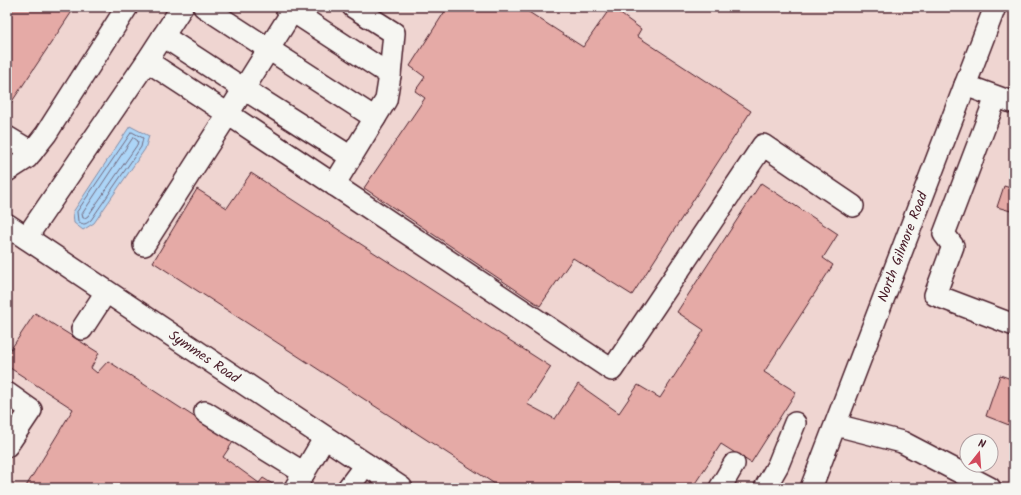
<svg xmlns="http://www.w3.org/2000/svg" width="1021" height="495" font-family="Kalam,sans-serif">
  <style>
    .built { fill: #efd5d1; fill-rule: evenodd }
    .water { fill: #acd5f7; stroke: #858ca5 }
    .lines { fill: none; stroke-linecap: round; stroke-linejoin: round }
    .shore { stroke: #71687d; stroke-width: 1 }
    .building { fill: #e5aaa6; stroke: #4a1f2b }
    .minor-casing { stroke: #4a1f2b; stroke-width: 24 }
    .major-casing { stroke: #4a1f2b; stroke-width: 25 }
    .minor { stroke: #f6f6f2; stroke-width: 21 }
    .major { stroke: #f6f6f2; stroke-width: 22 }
    .labels { text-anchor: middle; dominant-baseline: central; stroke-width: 3; stroke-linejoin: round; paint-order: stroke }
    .street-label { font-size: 14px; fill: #4a1f2b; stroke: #f6f6f2 }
  </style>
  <rect width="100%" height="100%" fill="#f3e7e3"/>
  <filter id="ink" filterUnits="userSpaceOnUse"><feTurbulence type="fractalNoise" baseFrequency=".025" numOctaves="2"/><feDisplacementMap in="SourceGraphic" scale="8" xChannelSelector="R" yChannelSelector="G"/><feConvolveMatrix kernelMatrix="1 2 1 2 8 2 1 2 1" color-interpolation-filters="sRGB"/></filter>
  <g filter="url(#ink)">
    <path class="built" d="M7,7H1014V488H7ZM967,441H991V465H967Z"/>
    <path class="water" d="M130,126L149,136L145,149L94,223L83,230L74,223L73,212Z"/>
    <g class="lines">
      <g class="shore">
        <path d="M132,132L143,138L141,147L91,220C86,224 84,226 78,221L77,212Z"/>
        <path d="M134,138L138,141L137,145L88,216L85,218H83L82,214L132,139Z"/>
      </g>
    </g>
    <g class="building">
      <path d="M7,7H75L7,109Z"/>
      <path d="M447,7H521L583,47L611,7L641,29L637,36L751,111L632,295L573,258L540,306L364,188L425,98L415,91L425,77L410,66L447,8Z"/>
      <path d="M251,173L551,367L527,404L555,419L578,384L619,413L638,385L660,398L704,330L677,312L761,183L838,234L823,258L833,265L764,372L796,392L751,463L721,444L692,488H501L153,262L197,189L227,208Z"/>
      <path d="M1004,186L1014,189V212L997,207Z"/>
      <path d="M1014,219V229L1011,228Z"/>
      <path d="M35,313L99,353L91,368L97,373L108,361L233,442L223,457L259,483L263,478L279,488H25L73,409L7,366V355Z"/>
      <path d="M1000,375L1014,380V427L986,416Z"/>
    </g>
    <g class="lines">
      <defs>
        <g id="minor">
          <path d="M204,7L375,118"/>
          <path d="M286,7L390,75"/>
          <path d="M295,7L228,114L612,370L763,145L853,206"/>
          <path d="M163,36L244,89L351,157"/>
          <path d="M965,85L1014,103"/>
          <path d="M996,97L944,234L953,246L935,295L1014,325"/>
          <path d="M7,137L32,152"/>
          <path d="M7,171L27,158L46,134L127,7"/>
          <path d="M334,185L386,100L390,75L394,33L353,7"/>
          <path d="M26,238L147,61L182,7"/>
          <path d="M144,245L228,114L147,61"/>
          <path d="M82,329L106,292"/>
          <path d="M7,393L31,410L7,446"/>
          <path d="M205,412L304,473"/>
          <path d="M836,425L902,442L990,488"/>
          <path d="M295,488L325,437"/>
          <path d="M348,488L366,464"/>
          <path d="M720,488L734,464"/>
          <path d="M765,488L778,465L795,423"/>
          <path d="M811,488L995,7"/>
        </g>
        <path id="major" d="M7,225L401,488"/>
      </defs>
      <use href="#minor" class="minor-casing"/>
      <use href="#major" class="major-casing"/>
      <use href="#minor" class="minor"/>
      <use href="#major" class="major"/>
    </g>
  </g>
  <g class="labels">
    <g class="street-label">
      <text transform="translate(903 247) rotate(-69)">North Gilmore Road</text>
      <text transform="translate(204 357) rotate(34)">Symmes Road</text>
    </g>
  </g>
  <rect width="1021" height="495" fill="none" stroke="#f6f6f2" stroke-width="24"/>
  <rect x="12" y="12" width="997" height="471" fill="none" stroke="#4a1f2b" stroke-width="1.5" filter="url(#ink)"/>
  <g transform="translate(979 453) rotate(17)"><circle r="19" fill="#f6f6f2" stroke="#b1a0a2"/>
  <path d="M0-3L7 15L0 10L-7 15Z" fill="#d1495b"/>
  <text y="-6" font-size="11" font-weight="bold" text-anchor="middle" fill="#4a1f2b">N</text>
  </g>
</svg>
